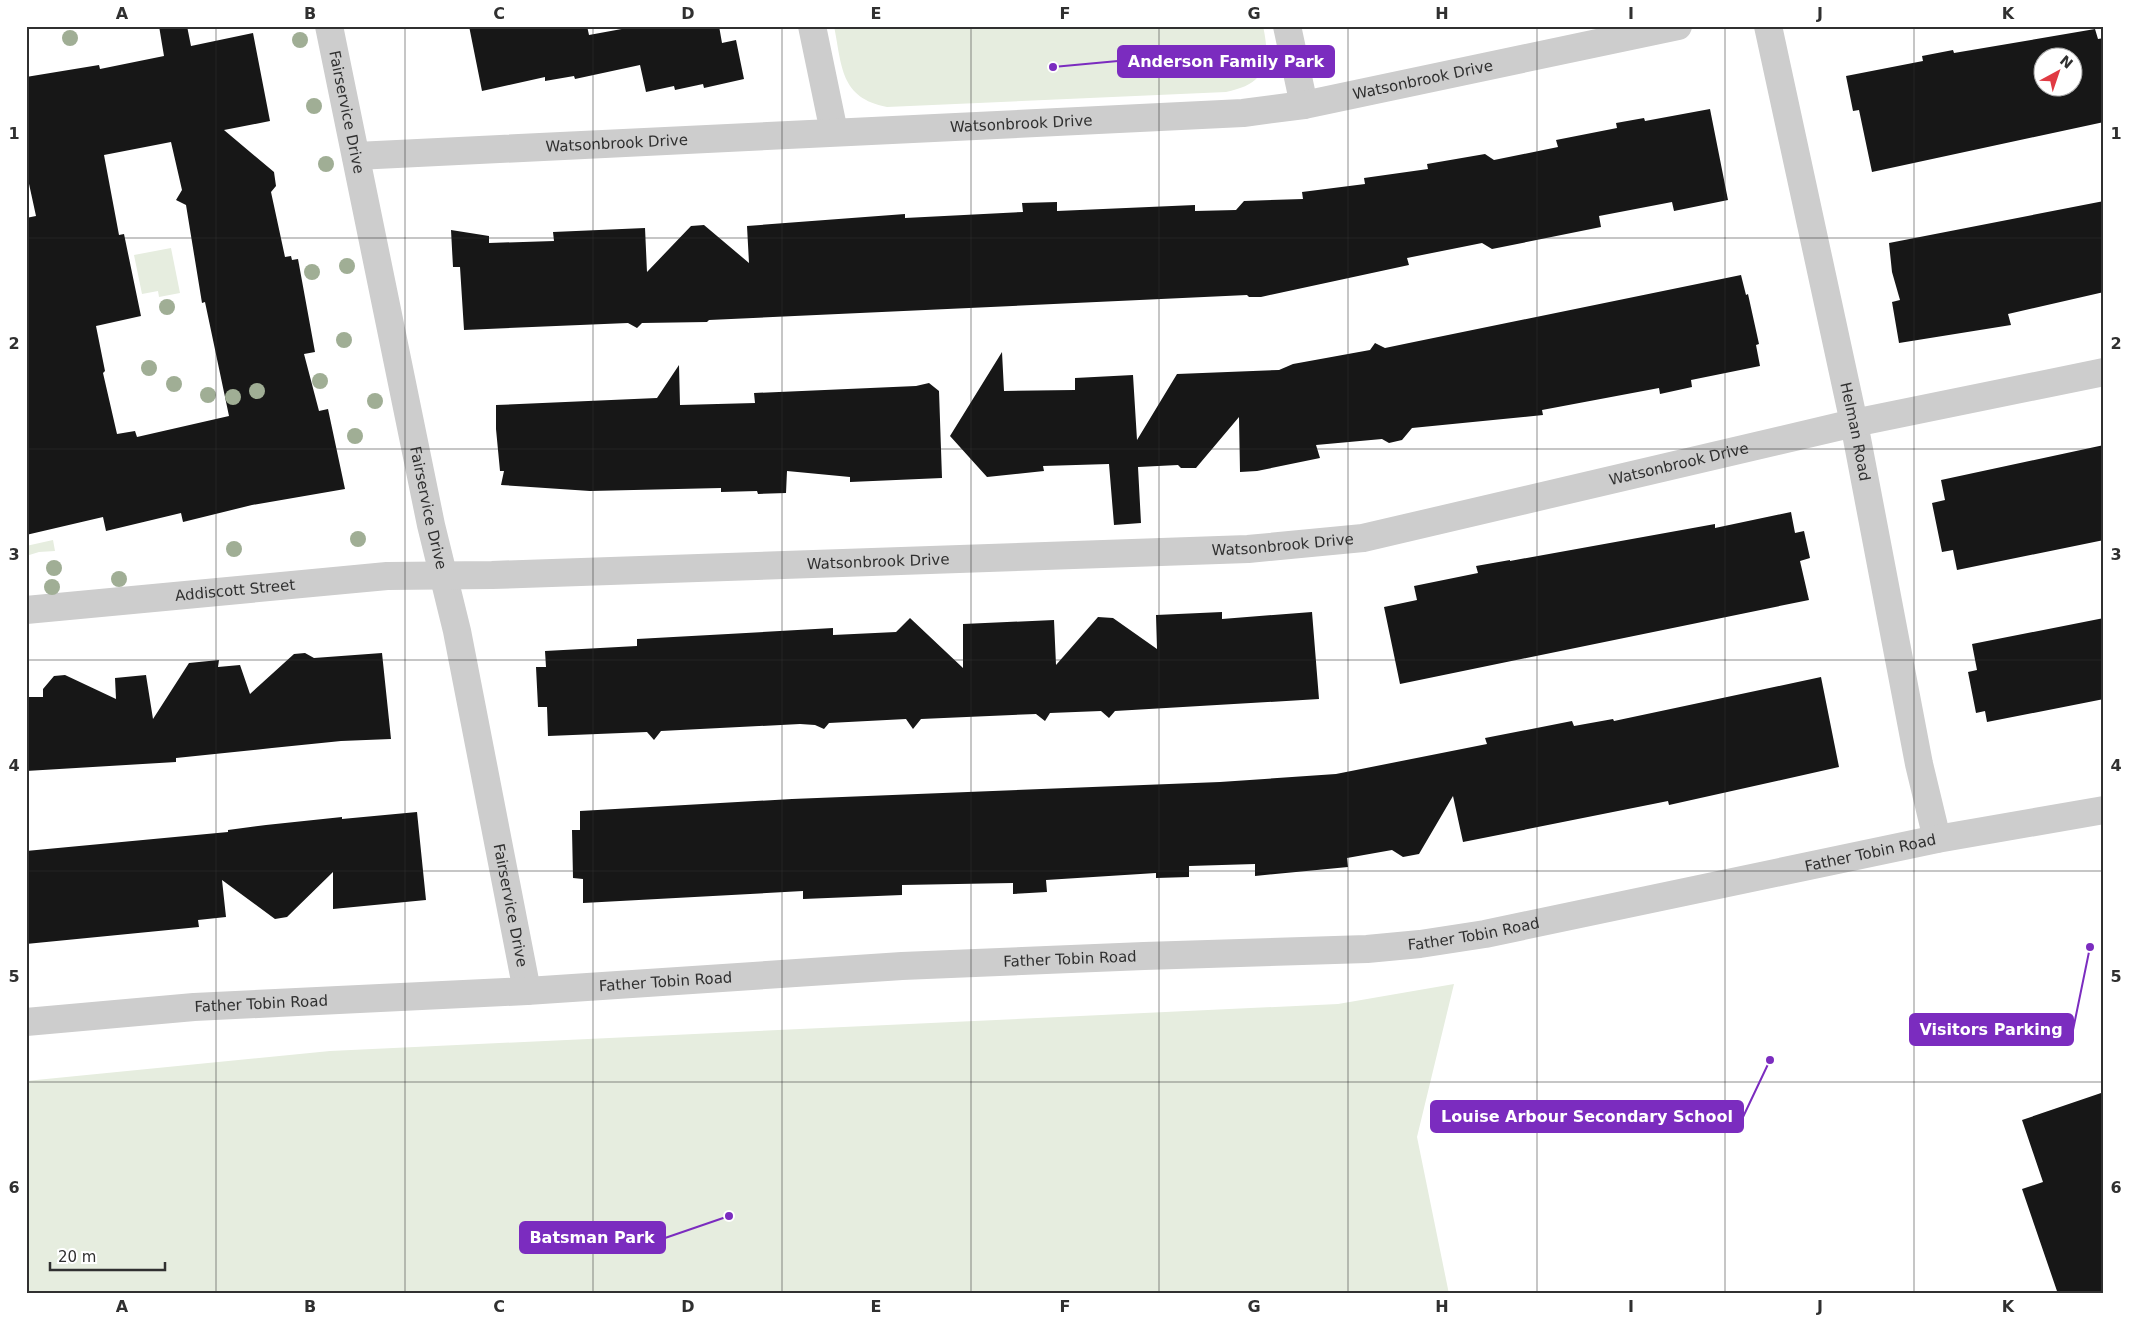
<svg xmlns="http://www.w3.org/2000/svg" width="2130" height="1320" font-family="'DejaVu Sans',sans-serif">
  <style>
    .green { fill: #e6eddf }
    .building { fill: #171717; fill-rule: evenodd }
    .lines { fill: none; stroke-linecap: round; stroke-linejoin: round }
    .minor { stroke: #cdcdcd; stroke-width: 28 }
    .tree { fill: #a0ae95 }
    .grid { fill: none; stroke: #303030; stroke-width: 1; stroke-opacity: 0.55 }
    .labels { text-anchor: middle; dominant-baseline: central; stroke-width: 5; stroke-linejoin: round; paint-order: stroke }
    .street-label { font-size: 15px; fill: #303030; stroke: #fff }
    .leader { fill: none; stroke: #7b2cbf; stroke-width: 2 }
    .callout-dot { fill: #7b2cbf; stroke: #fff; stroke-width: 2 }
    .callout { fill: #7b2cbf; stroke: #7b2cbf; stroke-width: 2 }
    .callout-label { font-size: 16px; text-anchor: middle; font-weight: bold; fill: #fff }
    .neatline { fill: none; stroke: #303030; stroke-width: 2 }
    .grid-label { font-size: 16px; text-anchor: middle; font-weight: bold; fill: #303030 }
  </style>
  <rect width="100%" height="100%" fill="#fff"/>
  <g class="green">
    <path d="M834,26H1263C1271,63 1267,84 1226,92L887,107C840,98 842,66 834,26Z"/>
    <path d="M171,248L180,293L159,297L158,291L142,294L134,255Z"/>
    <path d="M53,540L55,551L39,552L26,556V546Z"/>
    <path d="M1454,984L1417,1137L1449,1294H26V1081L330,1051L1338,1004Z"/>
  </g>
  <g class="building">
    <path d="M159,26H187L191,46L253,33L270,121L224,130L274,172L276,186L271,192L285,257L291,256L292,260L298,259L315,352L304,354L319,411L328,409L345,489L252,505L183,522L181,513L106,531L103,517L26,535V218L36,216L26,170V77L99,65L100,69L164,56ZM171,142L182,190L176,200L186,205L202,303L205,302L229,416L137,437L135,431L117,434L103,373L105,371L96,326L141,316L124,234L119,235L104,155Z"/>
    <path d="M469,26H587L589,35L638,26H719L722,43L736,40L744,79L704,88L703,84L675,90L674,86L646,92L640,65L575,79L574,76L545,81V77L482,91Z"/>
    <path d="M2095,29L2098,39L2104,38V122L1872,172L1859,110L1853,111L1846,76L1923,61L1922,56L1953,50L1954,53ZM2042,58H2072V88H2042Z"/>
    <path d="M1710,109L1728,200L1674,211L1672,202L1599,216L1601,227L1492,249L1482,243L1407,258L1409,265L1261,297H1249L1247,295L709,320L707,322L642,323L637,328L628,323L464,330L460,267H453L451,230L489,236V243L554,241L553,232L645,228L647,272L691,226L704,225L749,263L747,226L905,214V218L1023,212L1022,203L1057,202V211L1195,205V211L1236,210L1244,201L1303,199L1302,192L1365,184L1364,178L1428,169L1427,164L1485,154L1494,160L1558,147L1556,140L1617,128L1616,123L1644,118L1645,121Z"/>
    <path d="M2104,201V292L2008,314L2011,325L1899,343L1892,302L1900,300L1892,272L1889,243Z"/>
    <path d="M1741,275L1746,295L1748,294L1759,344L1756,345L1760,366L1691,380L1692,387L1660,394L1659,388L1542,410L1543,415L1412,428L1402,440L1389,443L1382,439L1316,445L1320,458L1257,471L1240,472L1239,417L1196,468H1181L1178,465L1138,467L1141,523L1114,525L1109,464L1043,466L1044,471L987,477L950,436L1002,352L1004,391L1075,390V378L1133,375L1137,440L1177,374L1279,370L1293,364L1370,350L1375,343L1385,348L1409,343Z"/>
    <path d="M679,365L680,405L755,403L754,393L916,386L929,383L939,391L942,478L850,482V477L787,471L786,493L758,494L757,491L721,492V488L590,491L501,485L504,471H500L496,429V405L657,398Z"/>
    <path d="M2104,445V540L1957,570L1953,550L1942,552L1932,503L1945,500L1941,480Z"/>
    <path d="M1791,512L1795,533L1804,531L1810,558L1800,561L1809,600L1400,684L1384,607L1417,600L1414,586L1478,573L1476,566L1510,560V561L1715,524V528Z"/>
    <path d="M1222,612V619L1312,612L1319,699L1115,711L1109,718L1101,711L1050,713L1045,721L1036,714L921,719L913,729L906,719L829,723L824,729L815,725L800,724L661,731L654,740L647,732L548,736L547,707H538L536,667H546L545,651L637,646V639L728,634L833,628V635L896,632L910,618L963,668V624L1054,620L1056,665L1098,617L1113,618L1157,649L1156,615Z"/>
    <path d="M2104,618V699L1987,722L1985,711L1976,713L1968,672L1977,670L1972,644Z"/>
    <path d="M305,653L314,658L382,653L391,739L341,741L272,748L176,758V762L26,771V697H43V689L54,676L65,675L116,699L115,678L146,675L153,719L189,663L219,660L218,667L240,665L250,694L294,654Z"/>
    <path d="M1821,677L1839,767L1669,805L1668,801L1463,842L1453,796L1419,854L1403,857L1392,850L1347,858L1348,867L1255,876V864L1189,866V877L1156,878V873L1046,880L1047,892L1013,894V883L902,885V895L803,899V891L583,903V879L573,878L572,830H580V811L792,799L1220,782L1336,774L1487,744L1485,738L1572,721L1574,726L1613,719L1614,721Z"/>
    <path d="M417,812L426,900L333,909V872L287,917L275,919L222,880L226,917L198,920L199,927L26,944V851L228,832V830L266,825L342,817V819Z"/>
    <path d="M2104,1092V1294H2058L2022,1189L2043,1182L2022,1120Z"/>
  </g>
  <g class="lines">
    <g class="minor">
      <path id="s1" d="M329,26L431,525L457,631L527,991"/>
      <path d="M812,26L834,132"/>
      <path d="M1287,26L1304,105"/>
      <path id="s2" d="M1768,26L1854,423L1919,764L1937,839"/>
      <path id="s3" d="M356,156L1243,113L1304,105L1678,26"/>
      <path id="s4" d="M26,610L387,576L492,575L1248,549L1363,538L1854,423L2104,372"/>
      <path id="s5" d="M26,1022L194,1007L527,991L902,966L1144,956L1367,949L1420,944L1485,934L1937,839L2104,810"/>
    </g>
  </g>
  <g class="tree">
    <circle cx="70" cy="38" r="8"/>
    <circle cx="300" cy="40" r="8"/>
    <circle cx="314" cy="106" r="8"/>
    <circle cx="326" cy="164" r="8"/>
    <circle cx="347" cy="266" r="8"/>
    <circle cx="312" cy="272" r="8"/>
    <circle cx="167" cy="307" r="8"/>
    <circle cx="344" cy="340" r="8"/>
    <circle cx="149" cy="368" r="8"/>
    <circle cx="320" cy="381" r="8"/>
    <circle cx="174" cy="384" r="8"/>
    <circle cx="257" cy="391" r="8"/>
    <circle cx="208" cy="395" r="8"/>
    <circle cx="233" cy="397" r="8"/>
    <circle cx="375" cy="401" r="8"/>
    <circle cx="355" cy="436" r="8"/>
    <circle cx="358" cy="539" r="8"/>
    <circle cx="234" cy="549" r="8"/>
    <circle cx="54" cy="568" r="8"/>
    <circle cx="119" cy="579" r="8"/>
    <circle cx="52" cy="587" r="8"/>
  </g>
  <path class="grid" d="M216,26V1294M405,26V1294M593,26V1294M782,26V1294M971,26V1294M1159,26V1294M1348,26V1294M1537,26V1294M1725,26V1294M1914,26V1294M26,238H2104M26,449H2104M26,660H2104M26,871H2104M26,1082H2104"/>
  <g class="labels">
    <g class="street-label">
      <text stroke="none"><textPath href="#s3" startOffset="1071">Watsonbrook Drive</textPath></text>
      <text stroke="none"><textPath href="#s1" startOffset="88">Fairservice Drive</textPath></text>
      <text stroke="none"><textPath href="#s3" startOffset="666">Watsonbrook Drive</textPath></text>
      <text stroke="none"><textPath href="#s3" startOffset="261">Watsonbrook Drive</textPath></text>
      <text stroke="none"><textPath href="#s2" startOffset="415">Helman Road</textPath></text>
      <text stroke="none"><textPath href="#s4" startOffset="1664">Watsonbrook Drive</textPath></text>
      <text stroke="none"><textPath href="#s1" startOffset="492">Fairservice Drive</textPath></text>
      <text stroke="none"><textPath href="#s4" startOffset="1259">Watsonbrook Drive</textPath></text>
      <text stroke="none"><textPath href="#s4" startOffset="854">Watsonbrook Drive</textPath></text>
      <text stroke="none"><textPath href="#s4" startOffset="210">Addiscott Street</textPath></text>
      <text stroke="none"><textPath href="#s5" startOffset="1856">Father Tobin Road</textPath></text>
      <text stroke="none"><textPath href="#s1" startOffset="898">Fairservice Drive</textPath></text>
      <text stroke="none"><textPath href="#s5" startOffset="1451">Father Tobin Road</textPath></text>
      <text stroke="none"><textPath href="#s5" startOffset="1046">Father Tobin Road</textPath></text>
      <text stroke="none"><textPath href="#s5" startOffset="641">Father Tobin Road</textPath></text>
      <text stroke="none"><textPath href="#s5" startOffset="236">Father Tobin Road</textPath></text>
    </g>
  </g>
  <path class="leader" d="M1053 67L1118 61M2090 947L2073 1030M1770 1060L1743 1117M729 1216L665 1238"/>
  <g class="callout-dot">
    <circle cx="1053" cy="67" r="5"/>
    <circle cx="2090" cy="947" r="5"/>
    <circle cx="1770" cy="1060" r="5"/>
    <circle cx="729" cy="1216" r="5"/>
  </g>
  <g class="callout">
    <rect x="1118" y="46" width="216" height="31" rx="5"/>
    <rect x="1910" y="1014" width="163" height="31" rx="5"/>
    <rect x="1431" y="1101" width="312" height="31" rx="5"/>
    <rect x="520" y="1222" width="145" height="31" rx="5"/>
  </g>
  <g class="callout-label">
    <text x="1226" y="67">Anderson Family Park</text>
    <text x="1991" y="1035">Visitors Parking</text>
    <text x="1587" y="1122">Louise Arbour Secondary School</text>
    <text x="592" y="1243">Batsman Park</text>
  </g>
  <rect width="2130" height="1320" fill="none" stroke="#ffffff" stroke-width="55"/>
  <g transform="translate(2058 72) rotate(40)"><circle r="24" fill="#ffffff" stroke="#acacac"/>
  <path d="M0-4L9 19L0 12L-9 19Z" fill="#e03a43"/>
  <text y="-8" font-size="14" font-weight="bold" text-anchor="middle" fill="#303030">N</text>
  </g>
  <path d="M50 1262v8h115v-8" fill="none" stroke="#303030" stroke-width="2.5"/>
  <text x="58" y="1262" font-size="15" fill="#303030" stroke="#ffffff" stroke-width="4" paint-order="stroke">20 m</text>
  <rect x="28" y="28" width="2074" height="1264" class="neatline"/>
  <g class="grid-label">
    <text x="122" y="19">A</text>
    <text x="310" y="19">B</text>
    <text x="499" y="19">C</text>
    <text x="688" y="19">D</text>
    <text x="876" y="19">E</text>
    <text x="1065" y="19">F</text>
    <text x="1254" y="19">G</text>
    <text x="1442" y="19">H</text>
    <text x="1631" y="19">I</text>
    <text x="1820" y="19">J</text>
    <text x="2008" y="19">K</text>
    <text x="14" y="139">1</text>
    <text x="2116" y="139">1</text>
    <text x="14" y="349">2</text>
    <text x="2116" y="349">2</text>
    <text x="14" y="560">3</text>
    <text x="2116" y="560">3</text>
    <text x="14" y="771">4</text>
    <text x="2116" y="771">4</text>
    <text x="14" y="982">5</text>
    <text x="2116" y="982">5</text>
    <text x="14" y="1193">6</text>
    <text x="2116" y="1193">6</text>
    <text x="122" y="1312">A</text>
    <text x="310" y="1312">B</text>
    <text x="499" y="1312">C</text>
    <text x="688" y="1312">D</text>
    <text x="876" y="1312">E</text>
    <text x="1065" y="1312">F</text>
    <text x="1254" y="1312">G</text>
    <text x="1442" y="1312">H</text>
    <text x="1631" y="1312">I</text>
    <text x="1820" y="1312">J</text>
    <text x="2008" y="1312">K</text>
  </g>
</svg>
